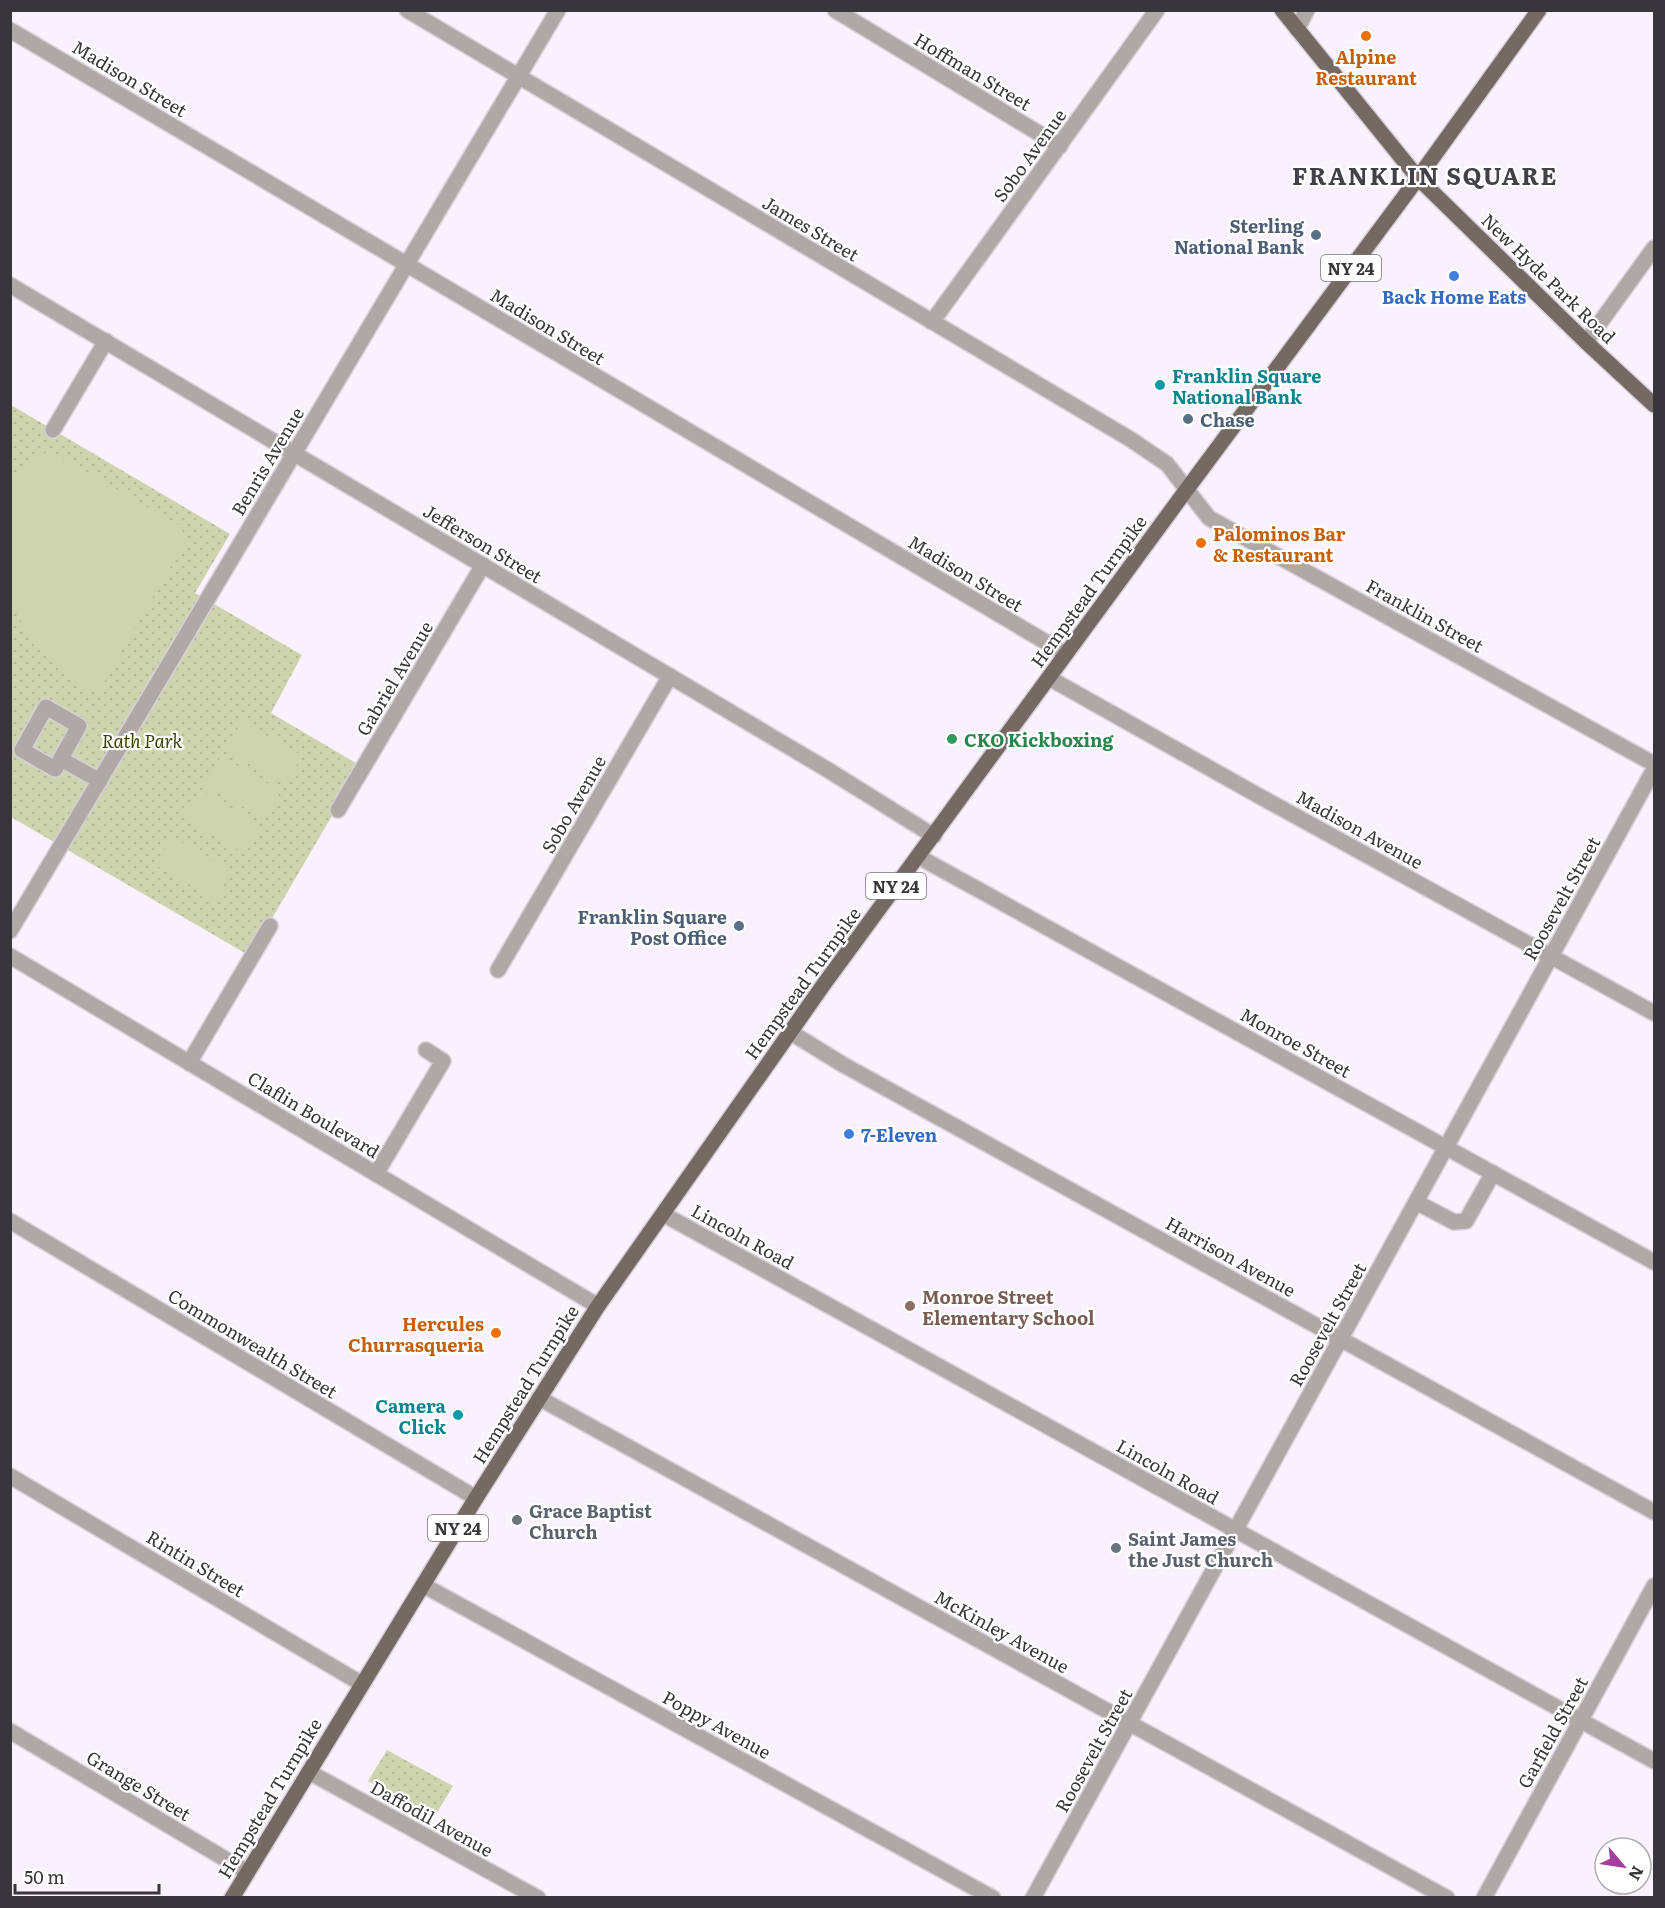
<svg xmlns="http://www.w3.org/2000/svg" width="1665" height="1908" font-family="Literata,serif">
  <style>
    .grass { fill: url(#grass-dots) }
    .pitch { fill: #cdd4ae }
    .lines { fill: none; stroke-linecap: round; stroke-linejoin: round }
    .minor-casing { stroke: #d6d0db; stroke-width: 18 }
    .major-casing { stroke: #d6d0db; stroke-width: 18 }
    .minor { stroke: #afa8a5; stroke-width: 15 }
    .major { stroke: #756963; stroke-width: 15 }
    .food-dot { fill: #e8710a; stroke: #fff; stroke-width: 2 }
    .service-dot { fill: #5c6f8a; stroke: #fff; stroke-width: 2 }
    .shop-dot { fill: #3f7fe0; stroke: #fff; stroke-width: 2 }
    .culture-dot { fill: #0f9aa8; stroke: #fff; stroke-width: 2 }
    .leisure-dot { fill: #2e9e5b; stroke: #fff; stroke-width: 2 }
    .education-dot { fill: #8d6e63; stroke: #fff; stroke-width: 2 }
    .worship-dot { fill: #6b7280; stroke: #fff; stroke-width: 2 }
    .labels { text-anchor: middle; dominant-baseline: central; stroke-width: 4.5; stroke-linejoin: round; paint-order: stroke }
    .shield { fill: #fff; stroke: #747276; stroke-width: 1.5 }
    .shield-label { font-size: 16px; font-weight: bold; fill: #39363b }
    .food-label { font-size: 18px; font-weight: bold; fill: #c56008; stroke: #fff }
    .street-label { font-size: 18px; fill: #39363b; stroke: #fff }
    .service-label { font-size: 18px; font-weight: bold; fill: #4e5e75; stroke: #fff; text-anchor: end }
    .shop-label { font-size: 18px; font-weight: bold; fill: #366cbe; stroke: #fff }
    .culture-label { font-size: 18px; font-weight: bold; fill: #0d838f; stroke: #fff; text-anchor: start }
    .leisure-label { font-size: 18px; font-weight: bold; fill: #27864d; stroke: #fff; text-anchor: start }
    .park-label { font-size: 18px; font-style: italic; fill: #3c4300; stroke: #fff }
    .education-label { font-size: 18px; font-weight: bold; fill: #785e54; stroke: #fff; text-anchor: start }
    .worship-label { font-size: 18px; font-weight: bold; fill: #5b616d; stroke: #fff; text-anchor: start }
    .district-label { font-size: 24px; font-weight: bold; letter-spacing: 1.5px; fill: #453f4a; stroke: #fff }
  </style>
  <defs>
    <pattern id="grass-dots" width="8" height="8" patternUnits="userSpaceOnUse" patternTransform="scale(1.5)"><rect width="8" height="8" fill="#cdd4ae"/><path d="M2 2h.1M6 6h.1" fill="none" stroke="#b1b797" stroke-width="1.8" stroke-linecap="round"/></pattern>
  </defs>
  <rect width="100%" height="100%" fill="#f9f2fe"/>
  <g class="grass">
    <path d="M11,405L230,534L195,593L302,655L271,713L361,766L250,956L11,817Z"/>
    <path d="M387,1750L453,1786L435,1816L368,1781Z"/>
  </g>
  <g class="pitch">
    <path d="M49,450L182,527L184,544L100,689L81,691L31,642L11,600V476Z"/>
    <path d="M242,721L302,756L285,785L225,750Z"/>
    <path d="M221,756L281,791L264,819L204,785Z"/>
    <path d="M200,790L260,825L243,853L183,818Z"/>
    <path d="M172,836L232,871L216,900L155,865Z"/>
  </g>
  <g class="lines">
    <defs>
      <g id="minor">
        <path d="M407,10L1130,439L1167,464L1209,518L1654,764"/>
        <path d="M835,10L1060,146"/>
        <path d="M1297,29L1307,10"/>
        <path d="M10,30L1066,654"/>
        <path d="M10,285L828,770L934,836"/>
        <path d="M932,322L1157,10"/>
        <path d="M1586,342L1654,248"/>
        <path d="M53,430L106,341"/>
        <path d="M1049,678L1259,796L1654,1013"/>
        <path d="M46,707L79,726L55,769L22,750Z"/>
        <path d="M61,759L100,781"/>
        <path d="M338,810L483,565"/>
        <path d="M919,857L1654,1262"/>
        <path d="M10,931L558,10"/>
        <path d="M10,956L598,1306"/>
        <path d="M498,970L670,676"/>
        <path d="M790,1032L842,1064L1654,1512"/>
        <path d="M189,1063L270,926"/>
        <path d="M376,1174L443,1061L426,1050"/>
        <path d="M1416,1202L1454,1222L1466,1221L1493,1173"/>
        <path d="M663,1214L1654,1761"/>
        <path d="M10,1221L476,1498"/>
        <path d="M539,1398L1447,1898"/>
        <path d="M10,1476L362,1684"/>
        <path d="M423,1585L993,1898"/>
        <path d="M10,1731L247,1872"/>
        <path d="M309,1772L538,1898"/>
        <path d="M1033,1898L1654,769"/>
        <path d="M1484,1898L1654,1586"/>
      </g>
      <g id="major">
        <path d="M1282,10L1418,178L1586,342L1654,405"/>
        <path d="M232,1898L476,1498L598,1306L824,984L1187,489L1418,178L1539,10"/>
      </g>
    </defs>
    <use href="#minor" class="minor-casing"/>
    <use href="#major" class="major-casing"/>
    <use href="#minor" class="minor"/>
    <use href="#major" class="major"/>
  </g>
  <g class="food-dot">
    <circle cx="1366" cy="36" r="6"/>
    <circle cx="1201" cy="543" r="6"/>
    <circle cx="496" cy="1333" r="6"/>
  </g>
  <g class="service-dot">
    <circle cx="1316" cy="235" r="6"/>
    <circle cx="1188" cy="419" r="6"/>
    <circle cx="739" cy="926" r="6"/>
  </g>
  <g class="shop-dot">
    <circle cx="1454" cy="276" r="6"/>
    <circle cx="849" cy="1134" r="6"/>
  </g>
  <g class="culture-dot">
    <circle cx="1160" cy="385" r="6"/>
    <circle cx="458" cy="1415" r="6"/>
  </g>
  <circle class="leisure-dot" cx="952" cy="739" r="6"/>
  <circle class="education-dot" cx="910" cy="1306" r="6"/>
  <g class="worship-dot">
    <circle cx="517" cy="1520" r="6"/>
    <circle cx="1116" cy="1548" r="6"/>
  </g>
  <g class="labels">
    <g class="shield">
      <rect x="1321" y="255" width="60" height="26" rx="4.5"/>
      <rect x="866" y="873" width="60" height="26" rx="4.5"/>
      <rect x="428" y="1515" width="60" height="26" rx="4.5"/>
    </g>
    <g class="shield-label">
      <text x="1351" y="268">NY 24</text>
      <text x="896" y="886">NY 24</text>
      <text x="458" y="1528">NY 24</text>
    </g>
    <g class="food-label">
      <text x="1366" y="56">Alpine<tspan x="1366" dy="21">Restaurant</tspan></text>
      <text x="1213" y="533" text-anchor="start">Palominos Bar<tspan x="1213" dy="21">&amp; Restaurant</tspan></text>
      <text x="484" y="1323" text-anchor="end">Hercules<tspan x="484" dy="21">Churrasqueria</tspan></text>
    </g>
    <g class="street-label">
      <text transform="translate(973 71) rotate(31)">Hoffman Street</text>
      <text transform="translate(130 78) rotate(31)">Madison Street</text>
      <text transform="translate(1029 155) rotate(-54)">Sobo Avenue</text>
      <text transform="translate(811 228) rotate(31)">James Street</text>
      <text transform="translate(1549 278) rotate(44)">New Hyde Park Road</text>
      <text transform="translate(548 326) rotate(31)">Madison Street</text>
      <text transform="translate(267 461) rotate(-59)">Benris Avenue</text>
      <text transform="translate(483 543) rotate(31)">Jefferson Street</text>
      <text transform="translate(966 573) rotate(31)">Madison Street</text>
      <text transform="translate(1088 591) rotate(-54)">Hempstead Turnpike</text>
      <text transform="translate(1425 615) rotate(29)">Franklin Street</text>
      <text transform="translate(394 678) rotate(-59)">Gabriel Avenue</text>
      <text transform="translate(573 804) rotate(-60)">Sobo Avenue</text>
      <text transform="translate(1360 829) rotate(29)">Madison Avenue</text>
      <text transform="translate(1561 898) rotate(-61)">Roosevelt Street</text>
      <text transform="translate(802 983) rotate(-54)">Hempstead Turnpike</text>
      <text transform="translate(1296 1042) rotate(29)">Monroe Street</text>
      <text transform="translate(314 1114) rotate(31)">Claflin Boulevard</text>
      <text transform="translate(743 1236) rotate(29)">Lincoln Road</text>
      <text transform="translate(1231 1256) rotate(29)">Harrison Avenue</text>
      <text transform="translate(1327 1324) rotate(-61)">Roosevelt Street</text>
      <text transform="translate(253 1343) rotate(31)">Commonwealth Street</text>
      <text transform="translate(525 1384) rotate(-58)">Hempstead Turnpike</text>
      <text transform="translate(1168 1471) rotate(29)">Lincoln Road</text>
      <text transform="translate(196 1563) rotate(31)">Rintin Street</text>
      <text transform="translate(1002 1631) rotate(29)">McKinley Avenue</text>
      <text transform="translate(717 1724) rotate(29)">Poppy Avenue</text>
      <text transform="translate(1552 1732) rotate(-61)">Garfield Street</text>
      <text transform="translate(1093 1750) rotate(-61)">Roosevelt Street</text>
      <text transform="translate(139 1785) rotate(31)">Grange Street</text>
      <text transform="translate(269 1798) rotate(-59)">Hempstead Turnpike</text>
      <text transform="translate(432 1818) rotate(29)">Daffodil Avenue</text>
    </g>
    <g class="service-label">
      <text x="1304" y="225">Sterling<tspan x="1304" dy="21">National Bank</tspan></text>
      <text x="1200" y="419" text-anchor="start">Chase</text>
      <text x="727" y="916">Franklin Square<tspan x="727" dy="21">Post Office</tspan></text>
    </g>
    <g class="shop-label">
      <text x="1454" y="296">Back Home Eats</text>
      <text x="861" y="1134" text-anchor="start">7-Eleven</text>
    </g>
    <g class="culture-label">
      <text x="1172" y="375">Franklin Square<tspan x="1172" dy="21">National Bank</tspan></text>
      <text x="446" y="1405" text-anchor="end">Camera<tspan x="446" dy="21">Click</tspan></text>
    </g>
    <g class="leisure-label">
      <text x="964" y="739">CKO Kickboxing</text>
    </g>
    <g class="park-label">
      <text x="142" y="740">Rath Park</text>
    </g>
    <g class="education-label">
      <text x="922" y="1296">Monroe Street<tspan x="922" dy="21">Elementary School</tspan></text>
    </g>
    <g class="worship-label">
      <text x="529" y="1510">Grace Baptist<tspan x="529" dy="21">Church</tspan></text>
      <text x="1128" y="1538">Saint James<tspan x="1128" dy="21">the Just Church</tspan></text>
    </g>
    <g class="district-label">
      <text x="1425" y="174">FRANKLIN SQUARE</text>
    </g>
  </g>
  <rect width="1665" height="1908" fill="none" stroke="#39363b" stroke-width="24"/>
  <g transform="translate(1623 1866) rotate(119)"><circle r="28" fill="#ffffff" stroke="#b0afb1" stroke-width="1.5"/>
  <path d="M0-4.5L10 22L0 15L-10 22Z" fill="#a53d9f"/>
  <text y="-9" font-size="16" font-weight="bold" text-anchor="middle" fill="#39363b">N</text>
  </g>
  <path d="M15 1884v9h144v-9" fill="none" stroke="#39363b" stroke-width="3"/>
  <text x="24" y="1884" font-size="18" fill="#39363b" stroke="#ffffff" stroke-width="4.5" paint-order="stroke">50 m</text>
</svg>
